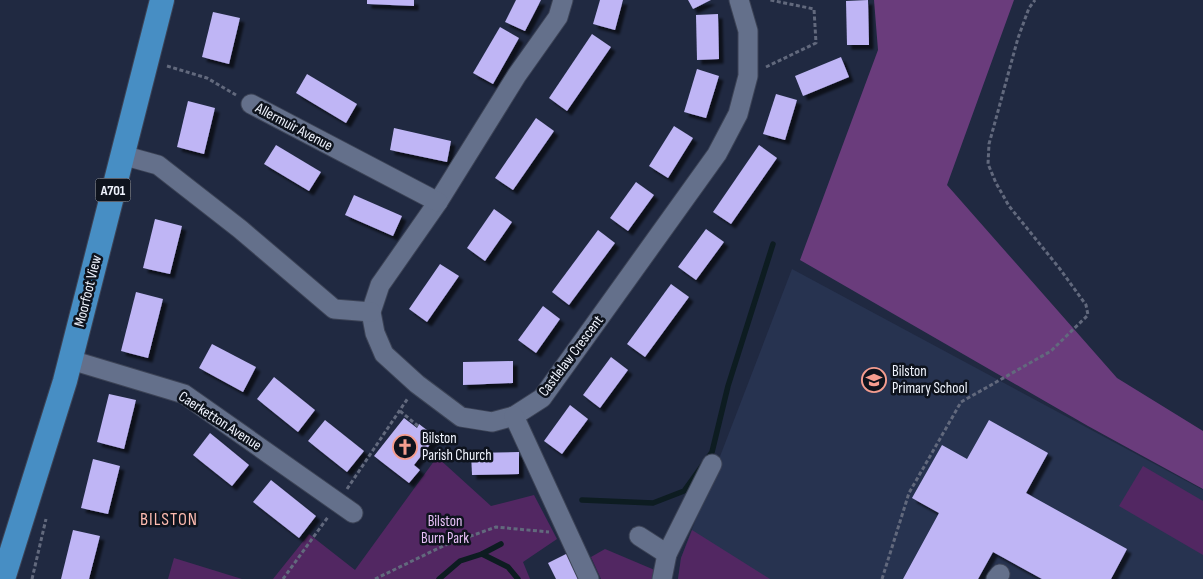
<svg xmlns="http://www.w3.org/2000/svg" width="1203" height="579" font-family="'Sofia Sans Condensed',sans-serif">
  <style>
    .built { fill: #273350 }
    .green { fill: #522762 }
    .forest { fill: #6a3c7c }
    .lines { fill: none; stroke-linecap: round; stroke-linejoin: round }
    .stream { stroke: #0d1c21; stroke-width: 5.5 }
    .building { fill: #bfb5f5; filter: url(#shadow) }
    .minor-casing { stroke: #3c4356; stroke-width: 21 }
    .major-casing { stroke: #3c4356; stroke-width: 26 }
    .path { stroke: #62697d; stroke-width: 3; stroke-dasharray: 4 2.5; stroke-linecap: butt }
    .minor { stroke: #64708b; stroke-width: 19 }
    .major { stroke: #478ec4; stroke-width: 24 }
    .labels { text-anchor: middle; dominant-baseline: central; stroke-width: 5; stroke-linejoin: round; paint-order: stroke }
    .shield { fill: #0e131d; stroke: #acb0ba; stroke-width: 1 }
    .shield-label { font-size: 14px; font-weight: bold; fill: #eff3fd }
    .street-label { font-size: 15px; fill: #eff3fd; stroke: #0e131d }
    .poi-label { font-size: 15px; fill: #eff3fd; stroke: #0e131d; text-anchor: start }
    .park-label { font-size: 15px; fill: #e7c0f7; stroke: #0e131d }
    .quarter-label { font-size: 18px; letter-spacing: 1px; fill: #febbb0; stroke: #0e131d }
  </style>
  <defs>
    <filter id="shadow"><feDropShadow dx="4.5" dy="4.5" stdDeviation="1" flood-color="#0009"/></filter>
  </defs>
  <rect width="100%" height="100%" fill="#202941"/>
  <path class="built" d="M792,269L1203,490V579H678L681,558Z"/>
  <g class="green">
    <path d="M437,457L491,506L534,495L557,539L523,562L530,579H273L309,534L355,570Z"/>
    <path d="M1143,466L1203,501V555L1119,506Z"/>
    <path d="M692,530L770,579H678L681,558Z"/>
    <path d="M605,549L657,571L656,579H601L591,557Z"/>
    <path d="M174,558L242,579H168Z"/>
  </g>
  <path class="forest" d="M874,0H1014L947,185L1117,378L1203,431V489L1088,426L800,260L878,50Z"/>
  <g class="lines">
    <g class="stream">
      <path d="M582,500L653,503L684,491L712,452L728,386L773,244"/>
      <path d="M482,554L508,567L518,579"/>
      <path d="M439,579L460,561L482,554L501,544"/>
    </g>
  </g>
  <g class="building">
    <path d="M367,0H414V6L367,4Z"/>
    <path d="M516,0H541L525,31L505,22Z"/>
    <path d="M600,0H623L615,30L593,24Z"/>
    <path d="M688,0H711L693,9Z"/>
    <path d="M868,0L869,45H847L846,1Z"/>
    <path d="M213,12L240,18L229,64L202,57Z"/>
    <path d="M718,14L719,59L697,60L696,15Z"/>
    <path d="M500,27L519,38L493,84L473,73Z"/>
    <path d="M592,34L611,47L567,111L549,98Z"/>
    <path d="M841,57L849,77L803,96L795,76Z"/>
    <path d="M697,69L719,76L706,118L684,112Z"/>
    <path d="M307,74L357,104L346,123L296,93Z"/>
    <path d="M776,94L797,100L785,140L763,134Z"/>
    <path d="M188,101L215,108L204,154L177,147Z"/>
    <path d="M536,118L554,131L513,190L495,178Z"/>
    <path d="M674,126L693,138L668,178L649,166Z"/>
    <path d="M394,128L451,141L447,162L390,150Z"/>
    <path d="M276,145L321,172L309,191L264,164Z"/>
    <path d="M759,145L777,158L731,224L713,212Z"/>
    <path d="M636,182L654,195L628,231L610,218Z"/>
    <path d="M354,195L402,216L393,236L345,215Z"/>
    <path d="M494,209L512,222L485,261L467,248Z"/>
    <path d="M155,219L182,226L170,274L143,268Z"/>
    <path d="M706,229L724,242L696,280L678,267Z"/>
    <path d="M598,230L615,243L569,305L552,292Z"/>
    <path d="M440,264L459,276L427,322L409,309Z"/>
    <path d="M671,284L689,297L645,357L627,344Z"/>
    <path d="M136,292L163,299L148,358L121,351Z"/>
    <path d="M543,306L560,319L536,353L518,340Z"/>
    <path d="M212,344L256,367L243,392L199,368Z"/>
    <path d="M611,357L628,370L600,408L583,395Z"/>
    <path d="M513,361V383L463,385V362Z"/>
    <path d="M274,377L315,410L298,432L257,399Z"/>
    <path d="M109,394L136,400L124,449L97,442Z"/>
    <path d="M570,405L588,419L562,454L544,441Z"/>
    <path d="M404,418L417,428L419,424L436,437L414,465L420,470L409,483L374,456Z"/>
    <path d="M325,420L364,451L347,472L308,441Z"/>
    <path d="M989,420L1048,453L1026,493L1127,549L1111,579H1042L993,552L978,579H903L939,513L912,498L942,445L967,459Z"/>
    <path d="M210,433L249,465L232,486L193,455Z"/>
    <path d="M519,452V474L472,475L471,453Z"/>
    <path d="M93,459L120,466L108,514L81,508Z"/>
    <path d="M271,480L316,516L299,538L253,502Z"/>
    <path d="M73,530L100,536L89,579H61Z"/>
    <path d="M568,553L581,579H556L548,563Z"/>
  </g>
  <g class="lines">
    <defs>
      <g id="minor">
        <path d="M563,0L558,17L517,75L438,202L380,285L371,312L375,333L384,354L417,384L461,417L492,422L514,416L542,398L717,154L738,114L748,76V31L739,0"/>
        <path d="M251,104L438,202"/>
        <path d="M122,155L158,165L240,229L334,309L371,312"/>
        <path d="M71,360L184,394L353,513"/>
        <path d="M514,416L589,579"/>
        <path d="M639,536L667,554"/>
        <path d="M662,579L667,554L712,464"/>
        <path d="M996,579L1000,574"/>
      </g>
      <path id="major" d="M3,579L65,381L162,0"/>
    </defs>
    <use href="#minor" class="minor-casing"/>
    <use href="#major" class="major-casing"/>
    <g class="path">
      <path d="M167,66L207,78L236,95"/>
      <path d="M766,67L816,43L814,9L770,0"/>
      <path d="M400,411L418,426"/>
      <path d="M347,489L408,398"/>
      <path d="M32,579L46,519"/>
      <path d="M283,579L328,517"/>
      <path d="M375,579L443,546L496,527L549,532"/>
      <path d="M882,579L909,493L961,402L1051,351L1088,315L1086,305L1060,269L1009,206L996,183L988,164L989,144L1018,38L1029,8L1035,0"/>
    </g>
    <use href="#minor" class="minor"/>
    <use href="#major" class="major"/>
  </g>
  <defs>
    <symbol id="school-ring" viewBox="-11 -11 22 22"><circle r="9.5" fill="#0e131d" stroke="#f59d8f" stroke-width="1.5"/><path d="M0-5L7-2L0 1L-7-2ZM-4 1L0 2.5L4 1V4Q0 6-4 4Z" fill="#f59d8f"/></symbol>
    <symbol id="church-ring" viewBox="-11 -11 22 22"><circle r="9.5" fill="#0e131d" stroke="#f59d8f" stroke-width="1.5"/><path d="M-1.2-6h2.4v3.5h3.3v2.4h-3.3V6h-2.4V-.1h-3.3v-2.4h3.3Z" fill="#f59d8f"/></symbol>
  </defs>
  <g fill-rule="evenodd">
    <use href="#school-ring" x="860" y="366" width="28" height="28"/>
    <use href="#church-ring" x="391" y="433" width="28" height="28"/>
  </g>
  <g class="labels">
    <rect class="shield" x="95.5" y="178.5" width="35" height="23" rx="4"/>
    <g class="shield-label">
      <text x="113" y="190">A701</text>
    </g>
    <g class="street-label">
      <text transform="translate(294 127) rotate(28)">Allermuir Avenue</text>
      <text transform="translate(88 291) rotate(-76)">Moorfoot View</text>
      <text transform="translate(571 356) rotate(-53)">Castlelaw Crescent</text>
      <text transform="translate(220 421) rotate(33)">Caerketton Avenue</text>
    </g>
    <g class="poi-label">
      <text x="892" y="371">Bilston<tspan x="892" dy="17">Primary School</tspan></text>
      <text x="422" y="438">Bilston<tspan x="422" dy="17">Parish Church</tspan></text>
    </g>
    <g class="park-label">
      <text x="445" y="521">Bilston<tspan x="445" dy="17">Burn Park</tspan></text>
    </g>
    <g class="quarter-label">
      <text x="169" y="519">BILSTON</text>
    </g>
  </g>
</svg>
